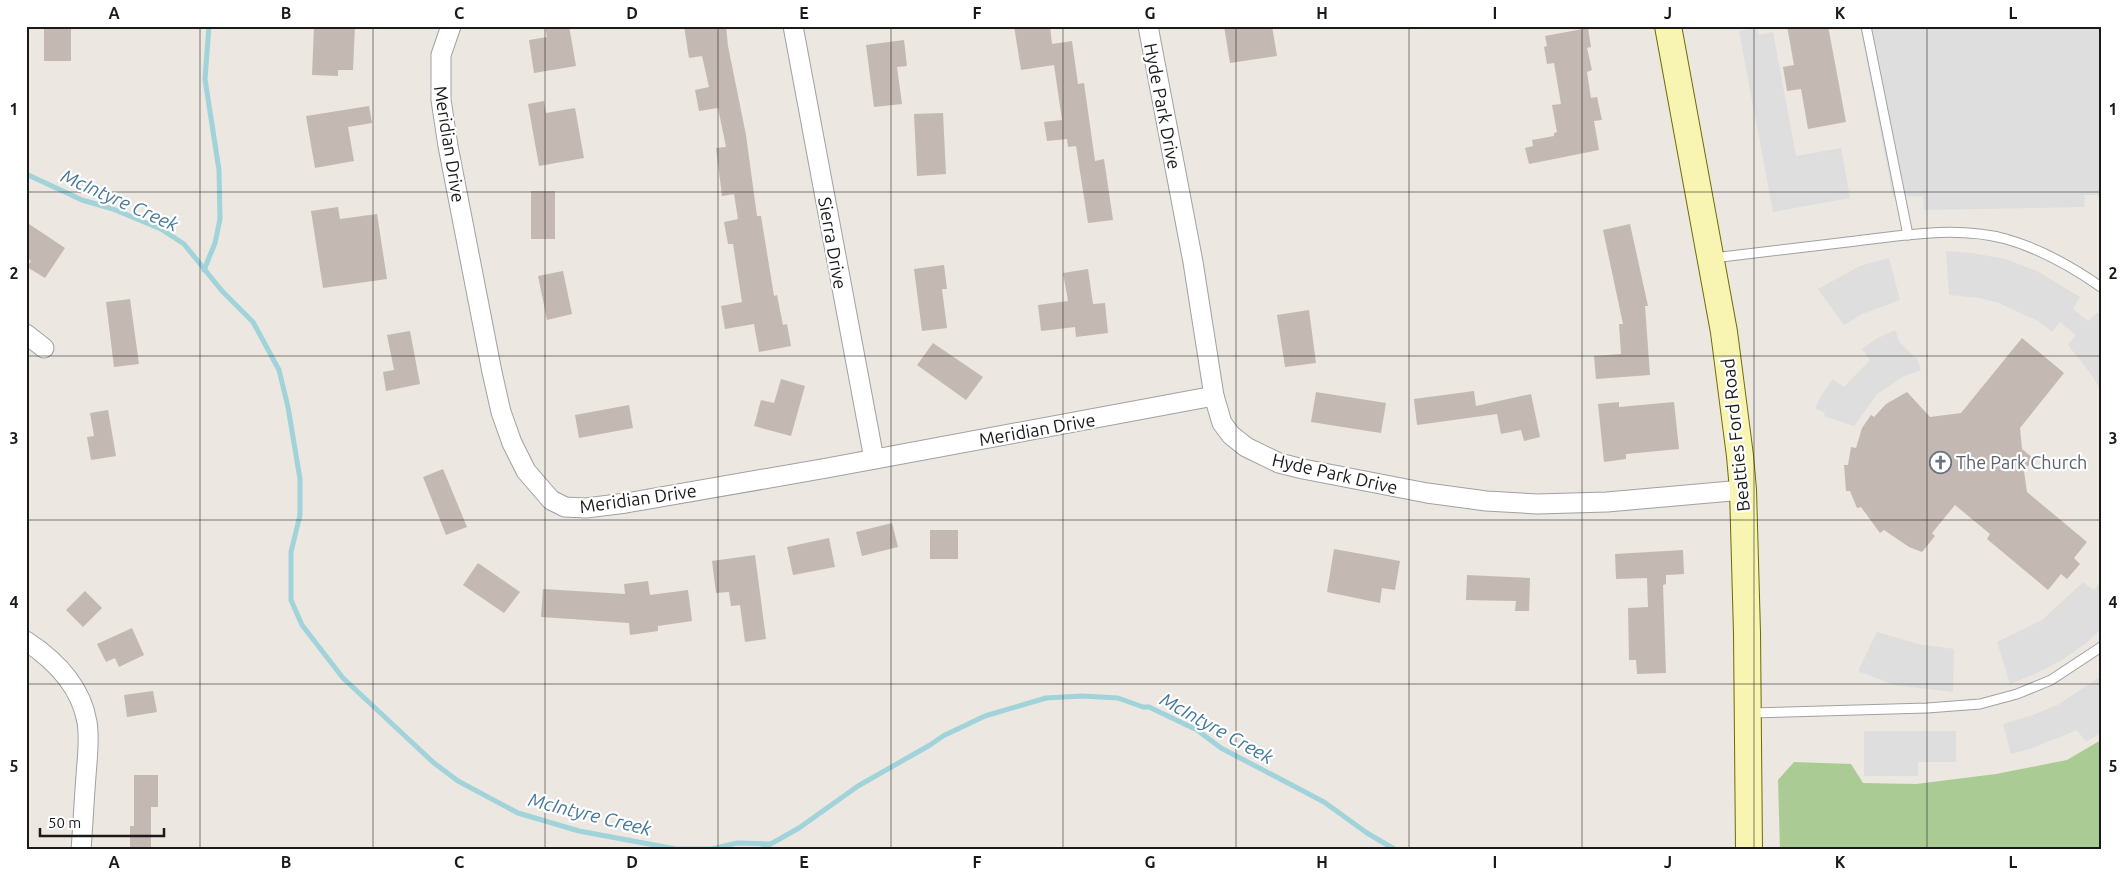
<svg xmlns="http://www.w3.org/2000/svg" width="2127" height="876" font-family="Ubuntu,sans-serif">
  <style>
    .forest { fill: #abcb94 }
    .parking { fill: #dedede }
    .lines { fill: none; stroke-linecap: round; stroke-linejoin: round }
    .stream { stroke: #a0d3da; stroke-width: 5 }
    .building { fill: #c4b8b3 }
    .service-casing { stroke: #a1a1a1; stroke-width: 11 }
    .minor-casing { stroke: #a1a1a1; stroke-width: 21 }
    .secondary-casing { stroke: #6d6d06; stroke-width: 28 }
    .service { stroke: #fff; stroke-width: 9 }
    .minor { stroke: #fff; stroke-width: 19 }
    .secondary { stroke: #f8f4b2; stroke-width: 26 }
    .grid { fill: none; stroke: #1a1a1a; stroke-width: 1; stroke-opacity: 0.55 }
    .labels { text-anchor: middle; dominant-baseline: central; stroke-width: 4.5; stroke-linejoin: round; paint-order: stroke }
    .street-label { font-size: 18px; fill: #1a1a1a; stroke: #fff }
    .worship-label { font-size: 18px; fill: #5b616d; stroke: #fff; text-anchor: start }
    .water-label { font-size: 19px; font-style: italic; fill: #437899; stroke: #fff }
    .neatline { fill: none; stroke: #1a1a1a; stroke-width: 2 }
    .grid-label { font-size: 16px; text-anchor: middle; font-weight: bold; fill: #1a1a1a }
  </style>
  <rect width="100%" height="100%" fill="#ece7e0"/>
  <path class="forest" d="M2101,740V849L1780,850L1778,780L1794,762L1851,764L1863,783L1916,784L1996,774L2067,760Z"/>
  <g class="parking">
    <path d="M1860,26H2098L2101,39V208L2098,195H2085L2084,207L1924,210L1923,196L1893,197Z"/>
    <path d="M1757,28L1759,35L1773,32L1796,156L1841,148L1850,198L1773,212L1739,31Z"/>
    <path d="M1946,251L1972,253L2005,259L2037,271L2080,297L2073,309L2088,321L2097,313L2101,316V390L2091,374L2068,345L2076,335L2060,322L2052,332L2038,321L1999,303L1979,298L1949,295Z"/>
    <path d="M1889,258L1900,300L1862,314L1844,325L1818,289L1860,266Z"/>
    <path d="M1895,330L1900,343L1917,359L1921,370L1904,376L1877,394L1854,426L1824,416L1825,413L1815,408L1822,394L1833,379L1844,387L1870,360L1862,349L1876,339Z"/>
    <path d="M2101,581V629L2085,644L2062,660L2037,673L2010,684L1997,642L2042,620L2083,582L2094,590Z"/>
    <path d="M1877,632L1918,644L1954,649L1953,692L1895,685L1858,671Z"/>
    <path d="M2101,676V733L2086,742L2077,730L2032,748L2011,754L2003,724L2033,715L2059,704Z"/>
    <path d="M1864,731H1956V762H1918V776H1864Z"/>
  </g>
  <g class="lines">
    <g class="stream">
      <path d="M26,174L82,200L113,209L161,229L184,244L222,291L253,322L279,370L288,407L300,479V515L291,552V600L302,625L343,678L434,763L458,781L518,813L579,831L676,849H712L737,843L769,844"/>
      <path d="M204,270L215,243L220,219L219,170L205,79L209,26"/>
      <path d="M760,850L799,828L858,786L930,745L943,736L985,716L1046,698L1082,696L1118,698L1143,707H1149L1197,730L1221,748L1324,802L1367,833L1396,850"/>
    </g>
  </g>
  <g class="building">
    <rect x="44" y="26" width="27" height="35"/>
    <path d="M314,26H355L353,70H338V76L312,75Z"/>
    <path d="M545,26H569L576,66L534,73L529,40L547,37Z"/>
    <path d="M684,26H726L728,46L746,135L757,216H761L774,296L777,295L783,325L787,324L791,346L759,352L754,324L725,329L721,306L742,302L733,244H728L724,222L738,219L734,194L722,196L716,148L726,147L718,108L699,111L695,90L709,87L702,56L689,58Z"/>
    <path d="M1014,26H1050L1052,44L1072,41L1078,84L1084,83L1095,161L1104,159L1113,220L1088,223L1076,146L1068,147L1067,139L1047,141L1044,122L1062,120L1054,65L1021,70Z"/>
    <path d="M1224,26H1272L1277,56L1230,63Z"/>
    <path d="M1787,26H1828L1846,122L1808,129L1801,89L1787,91L1783,67L1794,65Z"/>
    <path d="M1588,28L1591,47L1587,48L1592,70L1587,72L1591,98L1597,97L1602,120L1594,121L1599,150L1529,164L1525,148L1533,146L1532,140L1554,136V133L1557,132L1552,105L1561,104L1554,63L1547,64L1544,47L1547,46L1545,36Z"/>
    <path d="M904,40L907,66L897,67L902,104L874,107L866,45Z"/>
    <path d="M544,101L546,113L575,108L584,158L539,166L528,104Z"/>
    <path d="M369,106L372,123L348,127L354,161L315,168L306,116Z"/>
    <path d="M943,113L946,174L917,176L914,114Z"/>
    <rect x="531" y="191" width="24" height="48"/>
    <path d="M338,207L340,219L377,214L387,279L323,288L311,211Z"/>
    <path d="M26,222L65,248L45,278L27,267L31,261L26,257Z"/>
    <path d="M1630,224L1648,306H1645L1650,375L1596,379L1594,356L1621,354L1619,324H1623L1603,230Z"/>
    <path d="M944,265L947,289H942L947,328L922,331L914,269Z"/>
    <path d="M1088,269L1093,304L1105,303L1108,333L1076,337L1075,327L1041,331L1038,305L1068,301L1063,273Z"/>
    <path d="M563,271L572,314L547,320L538,276Z"/>
    <path d="M130,299L139,364L114,367L106,302Z"/>
    <path d="M1309,310L1316,363L1285,367L1277,315Z"/>
    <path d="M410,331L420,384L386,391L383,372L394,370L387,335Z"/>
    <path d="M2022,338L2064,373L2020,428L2022,449L2034,459L2024,471L2027,492L2087,542L2074,558L2080,564L2067,579L2061,574L2048,590L1987,539L1990,534L1955,505L1932,533L1935,536L1922,552L1909,547L1884,530L1880,533L1861,507L1857,508L1850,491H1846L1844,465H1848L1851,447L1856,448L1862,428L1871,415L1874,417L1886,404L1907,392L1930,417L1961,413Z"/>
    <path d="M933,343L983,377L966,400L917,365Z"/>
    <path d="M781,379L805,386L791,436L754,426L761,400L774,403Z"/>
    <path d="M1474,391L1476,406L1531,394L1540,437L1524,441L1521,430L1501,434L1497,414L1417,425L1414,399Z"/>
    <path d="M1316,392L1386,403L1381,433L1311,422Z"/>
    <path d="M1619,402V407L1674,402L1679,449L1626,454V459L1604,462L1598,404Z"/>
    <path d="M629,405L633,428L579,438L575,415Z"/>
    <path d="M108,410L116,456L91,460L87,437L94,436L90,413Z"/>
    <path d="M443,469L467,527L446,535L423,477Z"/>
    <path d="M892,523L898,547L862,556L856,532Z"/>
    <rect x="930" y="530" width="28" height="29"/>
    <path d="M829,538L835,567L793,575L787,547Z"/>
    <path d="M1334,549L1400,561L1395,590L1382,588L1380,603L1327,592Z"/>
    <path d="M1683,550L1684,574L1666,575V584L1663,585L1666,673L1637,674L1636,660H1629L1628,608L1648,607L1647,578L1616,579L1615,554Z"/>
    <path d="M755,555L766,639L745,642L740,605L731,606L729,592L716,593L712,561Z"/>
    <path d="M478,563L520,592L504,613L463,585Z"/>
    <path d="M1467,575L1530,578L1529,611H1515L1516,601L1466,600Z"/>
    <path d="M648,581L650,595L688,590L692,621L658,626V631L630,635L629,623L541,617L543,589L625,594L624,584Z"/>
    <path d="M85,591L102,608L83,627L66,610Z"/>
    <path d="M132,628L144,655L119,667L115,658L106,662L97,644Z"/>
    <path d="M153,691L157,712L127,717L124,695Z"/>
    <path d="M134,775H158V807H151V850H130V826H134Z"/>
  </g>
  <g class="lines">
    <defs>
      <g id="service">
        <path d="M1866,26L1908,235"/>
        <path d="M1713,258C1761,252 1808,247 1856,241C1906,235 1957,226 2006,239C2041,249 2071,266 2101,287"/>
        <path d="M1750,713L1927,708L1980,704L2017,694L2051,680L2101,647"/>
      </g>
      <g id="minor">
        <path d="M451,26L441,55V100L448,146L492,372L501,412L512,443L526,471L551,500L565,507L586,508L626,503L827,468L1214,396"/>
        <path d="M793,26L874,459"/>
        <path d="M1148,26L1193,262L1214,396L1222,423L1231,435L1246,447L1279,463L1303,469L1427,493L1486,501L1537,504L1607,502L1743,490"/>
        <path d="M26,334L44,348"/>
        <path d="M26,641C55,660 81,687 87,722C90,740 87,759 86,776C84,801 83,825 81,850"/>
      </g>
      <path id="secondary" d="M1668,26L1724,332L1740,456L1743,490L1747,633L1749,850"/>
    </defs>
    <use href="#service" class="service-casing"/>
    <use href="#minor" class="minor-casing"/>
    <use href="#secondary" class="secondary-casing"/>
    <use href="#service" class="service"/>
    <use href="#minor" class="minor"/>
    <use href="#secondary" class="secondary"/>
  </g>
  <path class="grid" d="M200,26V850M373,26V850M545,26V850M718,26V850M891,26V850M1063,26V850M1236,26V850M1409,26V850M1582,26V850M1754,26V850M1927,26V850M26,192H2101M26,356H2101M26,520H2101M26,684H2101"/>
  <defs>
    <symbol id="church-ring" viewBox="-11 -11 22 22"><circle r="9.5" fill="#fff" stroke="#6b7280" stroke-width="1.5"/><path d="M-1.2-6h2.4v3.5h3.3v2.4h-3.3V6h-2.4V-.1h-3.3v-2.4h3.3Z" fill="#6b7280"/></symbol>
  </defs>
  <g fill-rule="evenodd">
    <use href="#church-ring" x="1928" y="450" width="25" height="25"/>
  </g>
  <g class="labels">
    <g class="street-label">
      <text transform="translate(1163 106) rotate(79)">Hyde Park Drive</text>
      <text transform="translate(450 144) rotate(81)">Meridian Drive</text>
      <text transform="translate(833 243) rotate(80)">Sierra Drive</text>
      <text transform="translate(1037 429) rotate(-10)">Meridian Drive</text>
      <text transform="translate(1735 435) rotate(-96)">Beatties Ford Road</text>
      <text transform="translate(1335 473) rotate(13)">Hyde Park Drive</text>
      <text transform="translate(638 498) rotate(-8)">Meridian Drive</text>
    </g>
    <g class="worship-label">
      <text x="1956" y="462">The Park Church</text>
    </g>
    <g class="water-label">
      <text transform="translate(120 200) rotate(24)">McIntyre Creek</text>
      <text transform="translate(1217 728) rotate(29)">McIntyre Creek</text>
      <text transform="translate(590 814) rotate(14)">McIntyre Creek</text>
    </g>
  </g>
  <rect width="2127" height="876" fill="none" stroke="#ffffff" stroke-width="55"/>
  <path d="M40 828v8h124v-8" fill="none" stroke="#1a1a1a" stroke-width="2.5"/>
  <text x="48" y="828" font-size="15" fill="#1a1a1a" stroke="#ffffff" stroke-width="4" paint-order="stroke">50 m</text>
  <rect x="28" y="28" width="2072" height="820" class="neatline"/>
  <g class="grid-label">
    <text x="114" y="19">A</text>
    <text x="286" y="19">B</text>
    <text x="459" y="19">C</text>
    <text x="632" y="19">D</text>
    <text x="804" y="19">E</text>
    <text x="977" y="19">F</text>
    <text x="1150" y="19">G</text>
    <text x="1322" y="19">H</text>
    <text x="1495" y="19">I</text>
    <text x="1668" y="19">J</text>
    <text x="1840" y="19">K</text>
    <text x="2013" y="19">L</text>
    <text x="14" y="115">1</text>
    <text x="2113" y="115">1</text>
    <text x="14" y="279">2</text>
    <text x="2113" y="279">2</text>
    <text x="14" y="444">3</text>
    <text x="2113" y="444">3</text>
    <text x="14" y="608">4</text>
    <text x="2113" y="608">4</text>
    <text x="14" y="772">5</text>
    <text x="2113" y="772">5</text>
    <text x="114" y="868">A</text>
    <text x="286" y="868">B</text>
    <text x="459" y="868">C</text>
    <text x="632" y="868">D</text>
    <text x="804" y="868">E</text>
    <text x="977" y="868">F</text>
    <text x="1150" y="868">G</text>
    <text x="1322" y="868">H</text>
    <text x="1495" y="868">I</text>
    <text x="1668" y="868">J</text>
    <text x="1840" y="868">K</text>
    <text x="2013" y="868">L</text>
  </g>
</svg>
